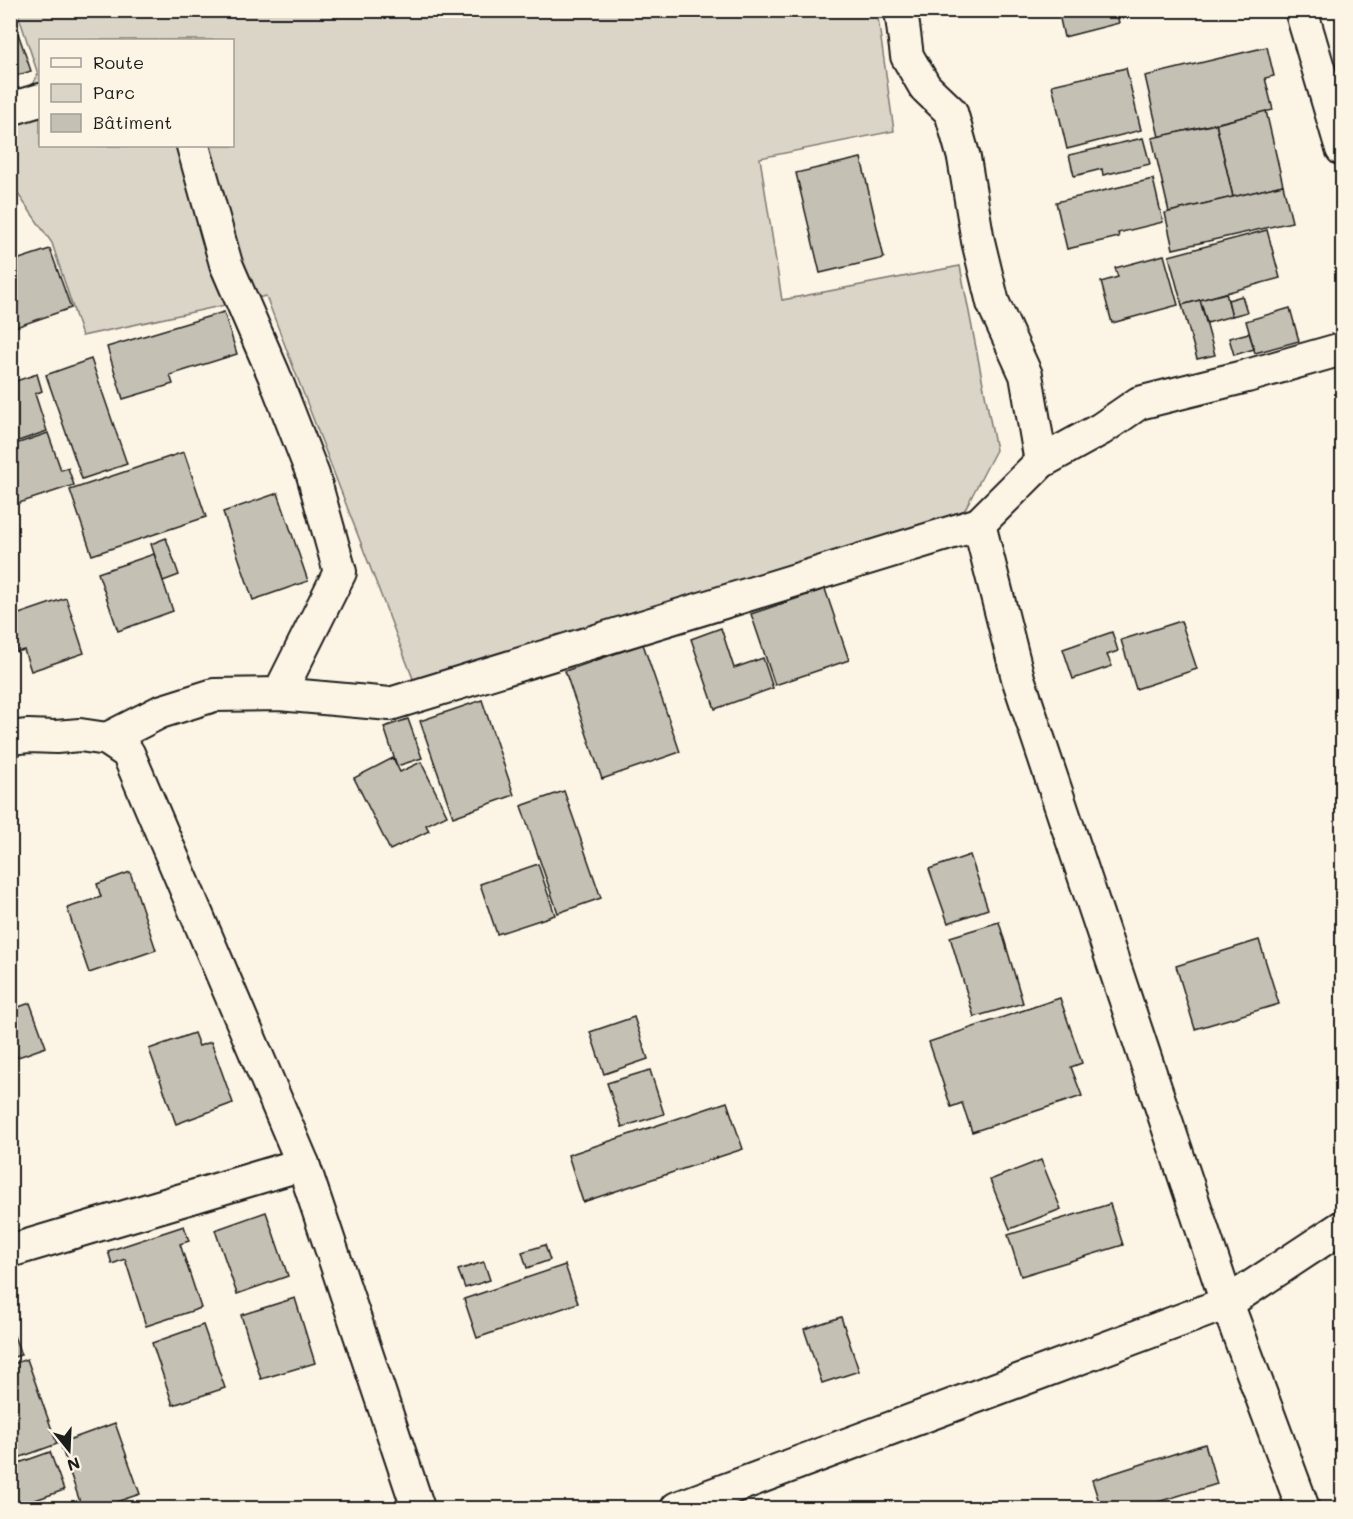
<svg xmlns="http://www.w3.org/2000/svg" width="1353" height="1519" font-family="Mali,sans-serif">
  <style>
    .green { fill: #dbd5c8; stroke: #7c7872; stroke-width: 1.5; fill-rule: evenodd }
    .building { fill: #c4c0b3; stroke: #1c1c1c; stroke-width: 1.5 }
    .lines { fill: none; stroke-linecap: round; stroke-linejoin: round }
    .minor-casing { stroke: #1c1c1c; stroke-width: 36 }
    .minor { stroke: #fcf5e5; stroke-width: 32 }
  </style>
  <rect width="100%" height="100%" fill="#fcf5e5"/>
  <filter id="ink" filterUnits="userSpaceOnUse"><feTurbulence type="fractalNoise" baseFrequency=".0167" numOctaves="2"/><feDisplacementMap in="SourceGraphic" scale="12" xChannelSelector="R" yChannelSelector="G"/><feConvolveMatrix kernelMatrix="1 2 1 2 8 2 1 2 1" color-interpolation-filters="sRGB"/></filter>
  <g filter="url(#ink)">
    <path class="green" d="M17,11H877L894,131L760,158L782,300L960,266L996,450L963,513L417,689L266,296L82,336L52,243L11,184L10,131L38,74ZM40,40H232V146H40Z"/>
    <g class="building">
      <path d="M10,10L31,71L10,78Z"/>
      <path d="M1058,10H1116L1119,23L1064,37Z"/>
      <path d="M1267,47L1274,76L1265,78L1273,110L1159,137L1145,76Z"/>
      <path d="M1126,68L1141,130L1067,149L1052,85Z"/>
      <path d="M1266,111L1283,185L1233,197L1216,124Z"/>
      <path d="M1216,124L1233,197L1169,212L1152,138Z"/>
      <path d="M1143,138L1150,164L1103,175L1102,169L1074,176L1069,155Z"/>
      <path d="M861,158L884,258L820,273L796,173Z"/>
      <path d="M1153,179L1163,222L1118,233L1119,237L1067,249L1056,202Z"/>
      <path d="M1283,185L1292,222L1173,249L1165,213Z"/>
      <path d="M1267,230L1280,278L1182,305L1169,256Z"/>
      <path d="M50,249L71,308L10,329V262Z"/>
      <path d="M1164,255L1178,305L1112,323L1101,282L1118,277L1115,268Z"/>
      <path d="M1226,293L1232,316L1207,323L1200,300Z"/>
      <path d="M1242,296L1247,312L1232,316L1228,300Z"/>
      <path d="M1200,300L1215,355L1197,359L1182,305Z"/>
      <path d="M1290,308L1299,341L1255,353L1246,321Z"/>
      <path d="M224,312L237,354L170,375L173,384L123,399L107,347Z"/>
      <path d="M1249,333L1254,349L1234,355L1229,338Z"/>
      <path d="M91,359L127,464L82,479L46,375Z"/>
      <path d="M37,374L42,391L35,394L47,431L10,444V383Z"/>
      <path d="M48,433L61,470L68,468L74,485L10,506V446Z"/>
      <path d="M184,452L206,517L92,555L70,490Z"/>
      <path d="M278,493L308,581L253,600L223,512Z"/>
      <path d="M166,538L179,575L163,581L151,544Z"/>
      <path d="M154,554L173,611L118,631L98,573Z"/>
      <path d="M825,589L849,660L775,685L751,614Z"/>
      <path d="M66,598L84,653L31,671L24,650L17,652L10,631V617Z"/>
      <path d="M1181,621L1197,669L1136,689L1121,640Z"/>
      <path d="M721,628L734,668L763,658L773,688L715,709L691,639Z"/>
      <path d="M1112,632L1118,651L1107,655L1112,666L1073,679L1063,649Z"/>
      <path d="M643,644L680,752L602,779L565,671Z"/>
      <path d="M482,700L514,795L453,817L420,721Z"/>
      <path d="M408,719L422,758L397,766L384,727Z"/>
      <path d="M393,758L400,772L421,762L447,815L426,825L429,831L390,850L354,778Z"/>
      <path d="M564,791L601,898L558,913L521,806Z"/>
      <path d="M970,855L988,909L948,923L929,869Z"/>
      <path d="M538,864L555,915L497,934L480,884Z"/>
      <path d="M130,872L156,950L89,973L67,908L101,897L97,884Z"/>
      <path d="M999,922L1023,1003L974,1017L950,937Z"/>
      <path d="M1259,940L1279,1004L1195,1029L1176,966Z"/>
      <path d="M1060,998L1082,1063L1071,1067L1082,1096L972,1132L962,1103L951,1107L929,1042Z"/>
      <path d="M30,1003L46,1047L10,1060V1010Z"/>
      <path d="M634,1017L648,1059L604,1074L590,1032Z"/>
      <path d="M194,1033L199,1046L211,1042L233,1103L176,1124L149,1049Z"/>
      <path d="M650,1070L664,1114L622,1127L607,1083Z"/>
      <path d="M727,1102L743,1149L583,1202L568,1155Z"/>
      <path d="M1041,1160L1061,1209L1010,1229L990,1180Z"/>
      <path d="M1110,1204L1123,1245L1021,1276L1008,1235Z"/>
      <path d="M266,1212L288,1276L237,1294L215,1230Z"/>
      <path d="M184,1226L189,1241L180,1244L201,1308L146,1326L125,1259L112,1264L108,1251Z"/>
      <path d="M545,1245L550,1260L527,1268L522,1252Z"/>
      <path d="M484,1262L490,1280L465,1288L458,1270Z"/>
      <path d="M565,1265L578,1303L477,1338L464,1299Z"/>
      <path d="M295,1298L315,1363L261,1379L241,1315Z"/>
      <path d="M841,1317L859,1371L822,1383L804,1329Z"/>
      <path d="M10,1325L21,1355L10,1358Z"/>
      <path d="M203,1325L225,1388L173,1405L152,1343Z"/>
      <path d="M27,1359L57,1444L10,1461V1378L13,1377L10,1365Z"/>
      <path d="M115,1423L140,1494L98,1508H82L60,1443Z"/>
      <path d="M1205,1444L1217,1484L1138,1508H1101L1092,1480Z"/>
      <path d="M50,1452L64,1490L18,1506L10,1483V1466Z"/>
    </g>
    <g class="lines">
      <defs>
        <g id="minor">
          <path d="M901,10L907,56L925,87L951,112L964,158L978,241L993,303L1026,375L1041,462"/>
          <path d="M1301,10L1342,149"/>
          <path d="M10,109L40,100"/>
          <path d="M193,146L226,264L274,375L313,475L340,572L279,694"/>
          <path d="M10,738L28,736L56,737L80,735L107,739L128,753L303,1164L418,1508"/>
          <path d="M107,739L160,712L214,695L279,694L390,704L979,524"/>
          <path d="M10,1251L303,1164"/>
          <path d="M677,1508L1227,1303L1342,1227"/>
          <path d="M1303,1508L1227,1303L1018,678L979,524L1041,462L1101,429L1139,403L1247,376L1342,349"/>
        </g>
      </defs>
      <use href="#minor" class="minor-casing"/>
      <use href="#minor" class="minor"/>
    </g>
  </g>
  <rect width="1353" height="1519" fill="none" stroke="#fcf5e5" stroke-width="36"/>
  <rect x="18" y="18" width="1317" height="1483" fill="none" stroke="#1c1c1c" stroke-width="2" filter="url(#ink)"/>
  <rect x="39" y="39" width="195" height="108" fill="#fcf5e5" stroke="#a29e95" stroke-width="1.5"/>
  <rect x="51" y="58" width="30" height="9" fill="#fcf5e5" stroke="#a29e95" stroke-width="1.5"/>
  <text x="93" y="69" font-size="18" fill="#1c1c1c">Route</text>
  <rect x="51" y="84" width="30" height="18" fill="#dbd5c8" stroke="#a29e95" stroke-width="1.5"/>
  <text x="93" y="99" font-size="18" fill="#1c1c1c">Parc</text>
  <rect x="51" y="114" width="30" height="18" fill="#c4c0b3" stroke="#a29e95" stroke-width="1.5"/>
  <text x="93" y="129" font-size="18" fill="#1c1c1c">Bâtiment</text>
  <g transform="translate(69 1450) rotate(162)" stroke="#fcf5e5" stroke-width="4.5" paint-order="stroke">
  <path d="M0-4.5L10 22L0 15L-10 22Z" fill="#1c1c1c"/>
  <text y="-9" font-size="16" font-weight="bold" text-anchor="middle" fill="#1c1c1c">N</text>
  </g>
</svg>
